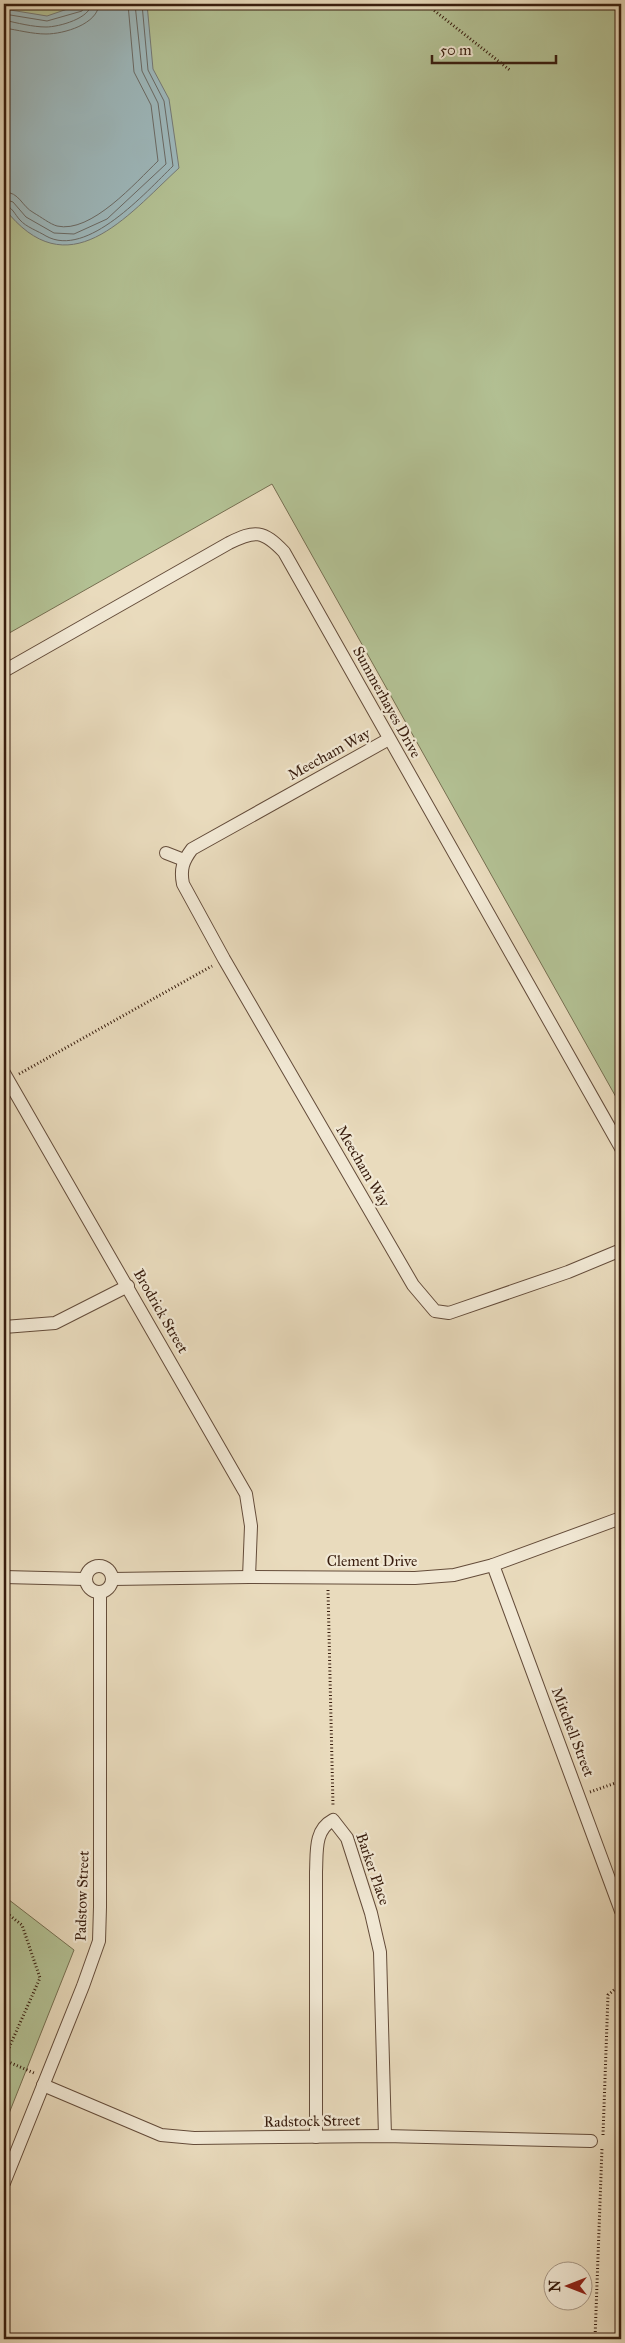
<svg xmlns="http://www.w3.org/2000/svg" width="625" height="2343" font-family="'IM FELL Great Primer',serif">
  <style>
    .green { fill: #b3c194; stroke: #766f51 }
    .water { fill: #9db8bc; stroke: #757a76 }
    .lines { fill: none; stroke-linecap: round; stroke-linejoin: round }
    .shore { stroke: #6a6a65; stroke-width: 1 }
    .street-casing { stroke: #644c3a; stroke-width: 14 }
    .path { stroke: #381d0e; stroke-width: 3; stroke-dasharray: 1 2.5; stroke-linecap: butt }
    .street { stroke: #f1e8d4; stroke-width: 12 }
    .labels { text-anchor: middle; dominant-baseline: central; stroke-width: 4.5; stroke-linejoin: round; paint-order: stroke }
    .street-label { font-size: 15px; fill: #381d0e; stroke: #f1e8d4 }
  </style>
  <rect width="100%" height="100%" fill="#e9dbbd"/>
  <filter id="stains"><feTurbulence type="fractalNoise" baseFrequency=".004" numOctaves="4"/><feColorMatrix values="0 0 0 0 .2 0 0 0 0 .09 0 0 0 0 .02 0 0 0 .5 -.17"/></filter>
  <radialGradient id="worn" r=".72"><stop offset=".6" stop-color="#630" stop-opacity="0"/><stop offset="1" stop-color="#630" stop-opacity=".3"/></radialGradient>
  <g class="green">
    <path d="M4,4H621V1106L272,484L4,636Z"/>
    <path d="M4,1896L74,1950L4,2126Z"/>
  </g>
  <path class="water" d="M82,4H147L153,69L169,99L179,168C126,217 68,290 4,208V9L47,16Z"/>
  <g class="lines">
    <g class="shore">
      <path d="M4,14L47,21L82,11L85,4"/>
      <path d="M4,20C17,23 33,27 46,27C59,27 91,18 91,4"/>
      <path d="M4,28C18,30 32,34 46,34C64,34 98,24 99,4"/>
      <path d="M4,192C20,192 21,206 34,213C41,217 50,224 57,226C91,234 136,182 158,161L151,105L134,72L128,4"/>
      <path d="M4,199L13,202L26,217L54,233L74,234L107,219L166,164L158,103L142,71L135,4"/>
      <path d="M4,205C12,206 15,215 20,220C26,227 38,231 46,236C87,259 146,192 173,166L164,101L148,70L142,4"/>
    </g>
    <defs>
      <g id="street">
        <path d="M4,671L229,543C255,530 263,530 284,552L621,1148"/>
        <path d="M389,739L192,849C183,861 180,869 183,884L224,959L413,1285L435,1311L449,1313L568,1272L621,1250"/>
        <path d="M166,853L184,860"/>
        <path d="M4,1073L246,1494L251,1526L249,1577"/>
        <path d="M4,1327L55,1323L128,1286"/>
        <path d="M493,1565L621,1911"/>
        <circle cx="99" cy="1579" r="13"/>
        <path d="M4,1577L85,1579"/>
        <path d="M112,1579L249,1577L415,1578L454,1575L493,1565L621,1518"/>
        <path d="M43,2085L161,2135L194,2138L385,2136L591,2141"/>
        <path d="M316,2137V1872C317,1852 314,1830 333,1820L347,1838L371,1913L380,1952L385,2136"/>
        <path d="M4,2183L83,1986L99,1941L100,1907V1592"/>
      </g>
    </defs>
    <use href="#street" class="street-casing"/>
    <g class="path">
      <path d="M426,4L511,71"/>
      <path d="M19,1074L212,966"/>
      <path d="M328,1590L333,1806"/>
      <path d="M590,1792L621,1781"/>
      <path d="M4,1911L22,1925L40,1978L4,2059"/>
      <path d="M4,2060L34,2073"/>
      <path d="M603,2135L608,1995L621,1984"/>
      <path d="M595,2339L602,2148"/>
    </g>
    <use href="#street" class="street"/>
  </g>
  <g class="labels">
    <g class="street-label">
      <text transform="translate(387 702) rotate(61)">Summerhayes Drive</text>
      <text transform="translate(329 754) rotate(-29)">Meecham Way</text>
      <text transform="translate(363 1166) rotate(60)">Meecham Way</text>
      <text transform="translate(161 1311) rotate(60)">Brodrick Street</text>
      <text x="372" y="1561">Clement Drive</text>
      <text transform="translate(573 1732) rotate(69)">Mitchell Street</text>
      <text transform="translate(373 1869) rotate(71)">Barker Place</text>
      <text transform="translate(82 1896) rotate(-88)">Padstow Street</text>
      <text transform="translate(312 2121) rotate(-1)">Radstock Street</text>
    </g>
  </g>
  <rect width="625" height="2343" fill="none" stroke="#e9dbbd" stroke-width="20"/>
  <rect x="5" y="5" width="615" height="2333" fill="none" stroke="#381d0e" stroke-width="2.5"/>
  <rect x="10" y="10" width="605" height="2323" fill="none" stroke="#381d0e"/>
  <g transform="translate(568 2286) rotate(270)"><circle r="24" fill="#f1e8d4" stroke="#a79785"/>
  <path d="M0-4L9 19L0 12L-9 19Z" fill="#8f2418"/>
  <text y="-8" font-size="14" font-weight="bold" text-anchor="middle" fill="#381d0e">N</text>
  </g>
  <path d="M432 55v8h124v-8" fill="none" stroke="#381d0e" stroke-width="2.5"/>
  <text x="440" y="55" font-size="15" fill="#381d0e" stroke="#f1e8d4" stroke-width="4" paint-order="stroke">50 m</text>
  <rect width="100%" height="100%" filter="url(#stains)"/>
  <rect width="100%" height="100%" fill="url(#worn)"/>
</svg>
